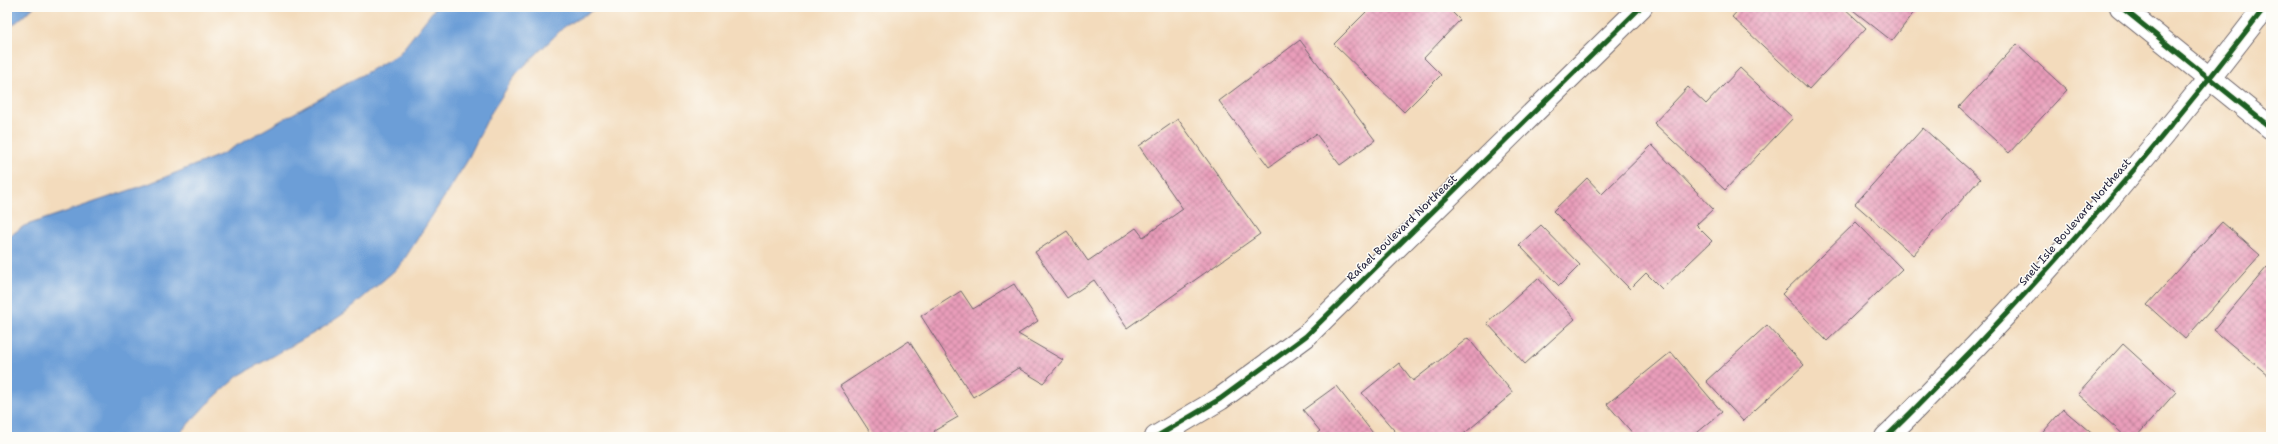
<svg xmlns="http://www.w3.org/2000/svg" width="2278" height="444" font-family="'Shantell Sans',sans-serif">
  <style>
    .water { fill: #6c9ed7; stroke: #476089 }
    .building { fill: url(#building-cross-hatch) }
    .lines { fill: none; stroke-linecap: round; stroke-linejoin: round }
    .minor-casing { stroke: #6b6368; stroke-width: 24 }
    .minor { stroke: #fff; stroke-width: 22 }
    .cycleway-casing { stroke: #fdfcf7; stroke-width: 8 }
    .cycleway { stroke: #1b5e20; stroke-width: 5 }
    .labels { text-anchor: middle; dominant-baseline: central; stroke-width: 3; stroke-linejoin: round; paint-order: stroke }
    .street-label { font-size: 11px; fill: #22223b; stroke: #fdfcf7 }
  </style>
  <defs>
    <pattern id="building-cross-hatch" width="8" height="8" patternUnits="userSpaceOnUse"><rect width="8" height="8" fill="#e99dba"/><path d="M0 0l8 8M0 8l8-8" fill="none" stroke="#bc8098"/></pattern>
  </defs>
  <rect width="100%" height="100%" fill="#fdfcf7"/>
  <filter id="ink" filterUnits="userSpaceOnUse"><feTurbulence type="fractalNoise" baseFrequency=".025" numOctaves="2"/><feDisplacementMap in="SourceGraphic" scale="8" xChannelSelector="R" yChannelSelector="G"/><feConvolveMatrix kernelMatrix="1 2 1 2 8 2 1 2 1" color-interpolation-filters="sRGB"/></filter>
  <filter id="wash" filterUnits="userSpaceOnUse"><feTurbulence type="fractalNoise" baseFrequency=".012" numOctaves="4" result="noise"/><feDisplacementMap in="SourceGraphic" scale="16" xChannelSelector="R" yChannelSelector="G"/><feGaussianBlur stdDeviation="0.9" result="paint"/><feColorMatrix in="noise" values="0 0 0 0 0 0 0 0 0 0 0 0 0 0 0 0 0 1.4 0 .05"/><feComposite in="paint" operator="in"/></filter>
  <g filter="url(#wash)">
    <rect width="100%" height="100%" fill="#f3dbbc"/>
    <g class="water">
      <path d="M7,7H34L7,30Z"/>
      <path d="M436,7H598L564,27L516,74L489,116L466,163L400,266L346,312L321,329L238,376L207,404L176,437H7V238L24,226L148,184L220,155L399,54Z"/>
    </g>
    <g id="blocks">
      <g class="building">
        <path d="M1371,7H1447L1460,20L1424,58L1441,75L1404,112L1334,44Z"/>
        <path d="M1741,7H1843L1866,28L1809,89L1732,17Z"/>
        <path d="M1849,7H1918L1892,41Z"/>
        <path d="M1300,40L1375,140L1340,165L1316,134L1269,167L1219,101Z"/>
        <path d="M2017,44L2067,90L2009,153L1959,107Z"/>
        <path d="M1740,68L1793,118L1725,190L1654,123L1688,87L1706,104Z"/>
        <path d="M1178,119L1260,234L1127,328L1094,280L1067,298L1035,252L1067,231L1088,261L1136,228L1143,237L1183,209L1139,146Z"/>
        <path d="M1923,128L1980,179L1913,255L1855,204Z"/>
        <path d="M1652,145L1713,209L1696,225L1712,241L1662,289L1646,273L1630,289L1553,211L1587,178L1602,194Z"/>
        <path d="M1856,222L1902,269L1827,341L1782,294Z"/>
        <path d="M2222,222L2260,255L2185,339L2147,305Z"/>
        <path d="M1541,225L1580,265L1559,286L1519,245Z"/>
        <path d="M2267,267L2271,271V371L2268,375L2214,330Z"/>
        <path d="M1538,278L1575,319L1525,364L1487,323Z"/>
        <path d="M1014,284L1038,321L1018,334L1063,360L1043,383L1018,368L973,397L921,316L961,291L973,309Z"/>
        <path d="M1767,325L1804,365L1743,421L1706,381Z"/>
        <path d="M1468,338L1513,393L1460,437H1400L1362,393L1399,363L1413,381Z"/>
        <path d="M909,341L958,417L934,431L938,437H873L840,386Z"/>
        <path d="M2123,344L2176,392L2136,437H2126L2078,394Z"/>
        <path d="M1671,352L1722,412L1692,437H1636L1607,404Z"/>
        <path d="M1336,386L1376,437H1312L1320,431L1303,410Z"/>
        <path d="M2063,409L2096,437H2039Z"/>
      </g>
    </g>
  </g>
  <g filter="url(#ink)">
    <use href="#blocks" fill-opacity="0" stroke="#6b6368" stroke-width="1"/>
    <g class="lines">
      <defs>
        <g id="minor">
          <path d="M2121,7L2271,128"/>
          <path d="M1156,437L1220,399L1306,336L1641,7"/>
          <path d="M1886,437C1917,408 1945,377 1975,347C2078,239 2174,126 2265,7"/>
        </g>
      </defs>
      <use href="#minor" class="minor-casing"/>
      <use href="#minor" class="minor"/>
      <defs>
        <g id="cycleway">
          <path d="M2121,7L2271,128"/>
          <path d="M1156,437L1220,399L1306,336L1641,7"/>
          <path d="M1886,437C1917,408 1945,377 1975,347C2078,239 2174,126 2265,7"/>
        </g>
      </defs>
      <use href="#cycleway" class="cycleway-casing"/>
      <use href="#cycleway" class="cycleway"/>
    </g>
  </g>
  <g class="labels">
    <g class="street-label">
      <text transform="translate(2075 222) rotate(-49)">Snell Isle Boulevard Northeast</text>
      <text transform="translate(1402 228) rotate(-44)">Rafael Boulevard Northeast</text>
    </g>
  </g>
  <rect width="2278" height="444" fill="none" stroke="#fdfcf7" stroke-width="24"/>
</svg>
